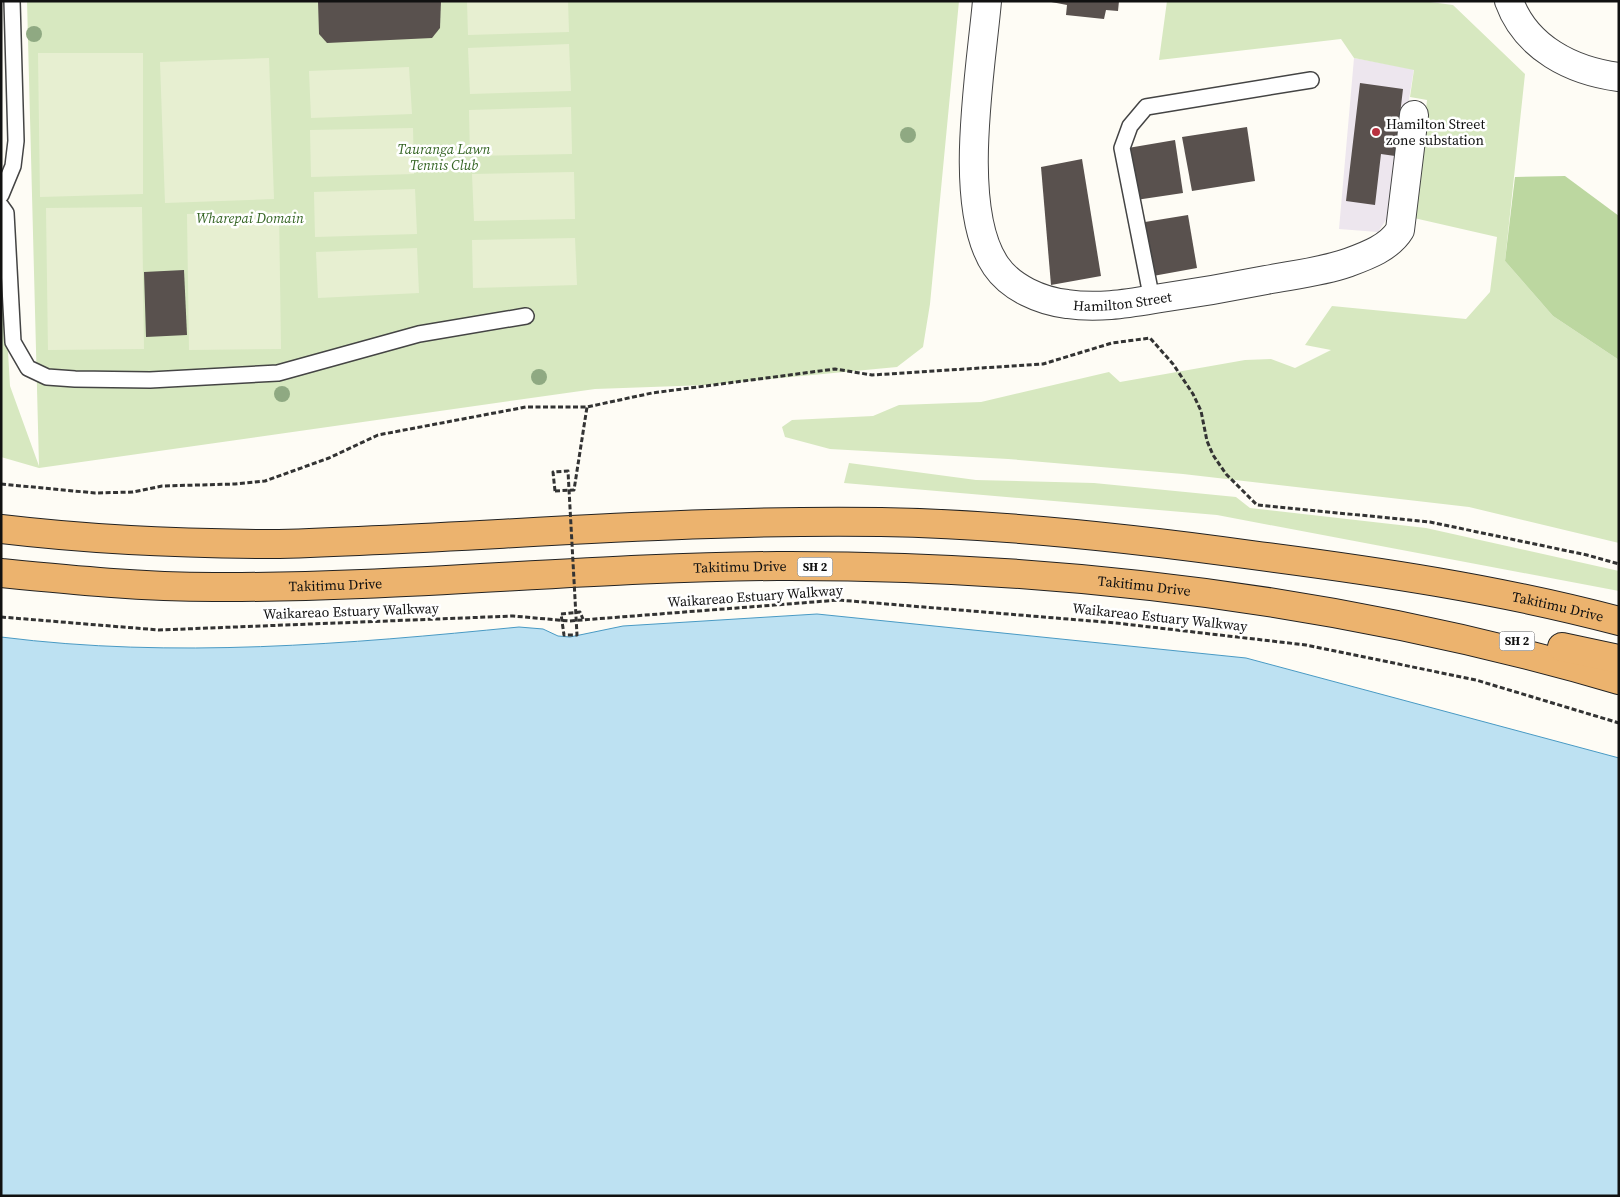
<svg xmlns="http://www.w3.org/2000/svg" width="1620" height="1197" font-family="'Source Serif 4',serif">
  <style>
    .industrial { fill: #ede6ee }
    .green { fill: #d7e8c0 }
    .forest { fill: #bcd7a0 }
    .pitch { fill: #e7efd1 }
    .water { fill: #bde1f2; stroke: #499ac4 }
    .building { fill: #59514e }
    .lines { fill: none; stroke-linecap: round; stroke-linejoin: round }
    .service-casing { stroke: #444; stroke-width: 18 }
    .minor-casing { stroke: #444; stroke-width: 30 }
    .trunk-casing { stroke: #222; stroke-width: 30 }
    .path { stroke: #333; stroke-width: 3; stroke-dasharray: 5 2.5; stroke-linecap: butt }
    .service { stroke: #fff; stroke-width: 15 }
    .minor { stroke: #fff; stroke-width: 28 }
    .trunk { stroke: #ecb36e; stroke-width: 28 }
    .path-bridge { stroke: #333; stroke-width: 3; stroke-dasharray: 5 2.5; stroke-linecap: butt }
    .tree { fill: #8fa982 }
    .poi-dot { fill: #b8313f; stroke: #fff; stroke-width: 2 }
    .labels { text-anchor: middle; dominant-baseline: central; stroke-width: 5; stroke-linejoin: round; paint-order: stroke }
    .shield { fill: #fff; stroke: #585858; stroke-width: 1 }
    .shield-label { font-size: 12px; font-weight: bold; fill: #111 }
    .poi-label { font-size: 14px; fill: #111; stroke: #fff; text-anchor: start }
    .park-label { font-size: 14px; font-style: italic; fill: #356524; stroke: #fff }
    .street-label { font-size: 14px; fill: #111; stroke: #fff }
  </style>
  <rect width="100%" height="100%" fill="#fefcf5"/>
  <path class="industrial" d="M1354,58L1414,69L1390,214L1378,232L1339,229Z"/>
  <g class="green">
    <path d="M27,1H959L930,304L923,347L897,367L707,385L595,389L39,468L1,457V230L10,386L39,466Z"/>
    <path d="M1167,1H1423L1453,5L1525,74L1505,261L1553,316L1619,360V543L1469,507L1183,474L1008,459L830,449L785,437L782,427L792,420L873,416L899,405L981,402L1109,372L1120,382L1245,360L1271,359L1295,368L1331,350L1305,345L1332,306L1466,319L1490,292L1497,237L1414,218L1427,100L1410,97L1414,70L1354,58L1341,39L1159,60Z"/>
    <path d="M849,463L976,480L1094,483L1236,497L1250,508L1426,528L1619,571V591L1217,515L844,483Z"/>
  </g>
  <path class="forest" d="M1565,176L1619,216V360L1553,316L1505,261L1515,177Z"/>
  <g class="pitch">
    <path d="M467,1H568L569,32L468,35Z"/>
    <path d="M569,44L571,91L470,94L468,48Z"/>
    <path d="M38,53H143V194L40,197Z"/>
    <path d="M269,58L274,199L165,203L160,62Z"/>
    <path d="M409,67L412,114L311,118L309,71Z"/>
    <path d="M571,107L572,154L470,156L469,110Z"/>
    <path d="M413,128L414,174L311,177L310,130Z"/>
    <path d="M574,172L575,219L474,221L472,174Z"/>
    <path d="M415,189L417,234L315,237L314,192Z"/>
    <path d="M142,207L144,349L48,350L46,208Z"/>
    <path d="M279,212L281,349L189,350L187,214Z"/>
    <path d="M575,238L577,285L473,288L472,240Z"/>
    <path d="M417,248L419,293L318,298L316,252Z"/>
  </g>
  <path class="water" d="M817,614L1246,658L1619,758V1196H1V637C174,659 347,644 519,627L543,629L558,636L570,637L623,626Z"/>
  <g class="building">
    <path d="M318,1H441L440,28L432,38L327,43L319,34Z"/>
    <path d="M1046,1H1119L1118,11L1106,10L1104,19L1066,15L1067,5Z"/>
    <path d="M1360,83L1403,89L1395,156L1381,154L1375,205L1346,201Z"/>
    <path d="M1247,127L1255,181L1192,191L1182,137Z"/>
    <path d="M1175,140L1183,193L1136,200L1128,148Z"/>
    <path d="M1082,159L1101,276L1051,285L1041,167Z"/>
    <path d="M1188,215L1197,268L1153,276L1145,222Z"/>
    <path d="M184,270L187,335L146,337L144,272Z"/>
  </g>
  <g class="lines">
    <defs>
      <g id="service">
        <path d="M1,195L13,166L16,141L12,1"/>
        <path d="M1,206L6,213L13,342L28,368L47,377L75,379L150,380L278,373L419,334L526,316"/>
        <path d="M1152,300L1122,148L1130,126L1146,107L1311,80"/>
      </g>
      <g id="minor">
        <path id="s1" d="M987,1C981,70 956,208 996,266C1011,288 1041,301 1067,304C1099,309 1130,303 1161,298C1196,293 1231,287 1266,280C1292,275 1321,272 1347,263C1366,256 1389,248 1400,230L1414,115"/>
        <path d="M1509,1C1526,48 1572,71 1619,77"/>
      </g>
      <g id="trunk">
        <path id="s2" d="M1,529C94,540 186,544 279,544C480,538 681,519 881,522C1005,524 1130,538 1252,555C1376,571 1498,589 1619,621"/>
        <path id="s3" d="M1,573C72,580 142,587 214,587C402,588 590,567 778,566C1062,565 1346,600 1619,680"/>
        <path d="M1562,647L1619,659"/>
      </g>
    </defs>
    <use href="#service" class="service-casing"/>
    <use href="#minor" class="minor-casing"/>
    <use href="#trunk" class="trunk-casing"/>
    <g class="path">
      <path d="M1,484L95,493L133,492L162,486L235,484L265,481L329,458L378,435L526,407H587L652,393L835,369L872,375L1043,364L1112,343L1150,338L1173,364L1193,394L1201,411L1207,441L1213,455L1226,474L1257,505L1430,522L1587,555L1619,564"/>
      <path d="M555,491L574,490L587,407"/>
      <path d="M561,614L580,612L583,619"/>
      <path d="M1,617L159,630L513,616L569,621L839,600L1116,623L1306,645L1476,680L1619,723"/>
    </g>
    <use href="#service" class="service"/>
    <use href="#minor" class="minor"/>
    <use href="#trunk" class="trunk"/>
    <path class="path-bridge" d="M555,491L553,472L568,471L577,635H564L561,614"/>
  </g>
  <g class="tree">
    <circle cx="34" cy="34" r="8"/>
    <circle cx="908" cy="135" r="8"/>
    <circle cx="539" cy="377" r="8"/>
    <circle cx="282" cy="394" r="8"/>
  </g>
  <circle class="poi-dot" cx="1376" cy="132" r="5"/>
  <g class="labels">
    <g class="shield">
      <rect x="797.5" y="557.5" width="35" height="19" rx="4"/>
      <rect x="1499.5" y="631.5" width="35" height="19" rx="4"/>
    </g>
    <g class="shield-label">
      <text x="815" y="567">SH 2</text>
      <text x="1517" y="641">SH 2</text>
    </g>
    <g class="poi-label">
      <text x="1386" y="124">Hamilton Street<tspan x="1386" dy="16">zone substation</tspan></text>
    </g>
    <g class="park-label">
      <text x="444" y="149">Tauranga Lawn<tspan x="444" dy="16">Tennis Club</tspan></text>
      <text x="250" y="218">Wharepai Domain</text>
    </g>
    <g class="street-label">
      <text stroke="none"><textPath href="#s1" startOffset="408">Hamilton Street</textPath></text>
      <text stroke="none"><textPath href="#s3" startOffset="740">Takitimu Drive</textPath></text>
      <text stroke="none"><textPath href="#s3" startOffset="335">Takitimu Drive</textPath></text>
      <text stroke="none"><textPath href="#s3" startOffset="1145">Takitimu Drive</textPath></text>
      <text transform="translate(755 596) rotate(-4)">Waikareao Estuary Walkway</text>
      <text stroke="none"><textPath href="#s2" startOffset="1564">Takitimu Drive</textPath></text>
      <text transform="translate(351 611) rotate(-2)">Waikareao Estuary Walkway</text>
      <text transform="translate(1160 617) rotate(6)">Waikareao Estuary Walkway</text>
    </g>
  </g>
  <rect width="1620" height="1197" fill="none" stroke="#111111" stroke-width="5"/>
</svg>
